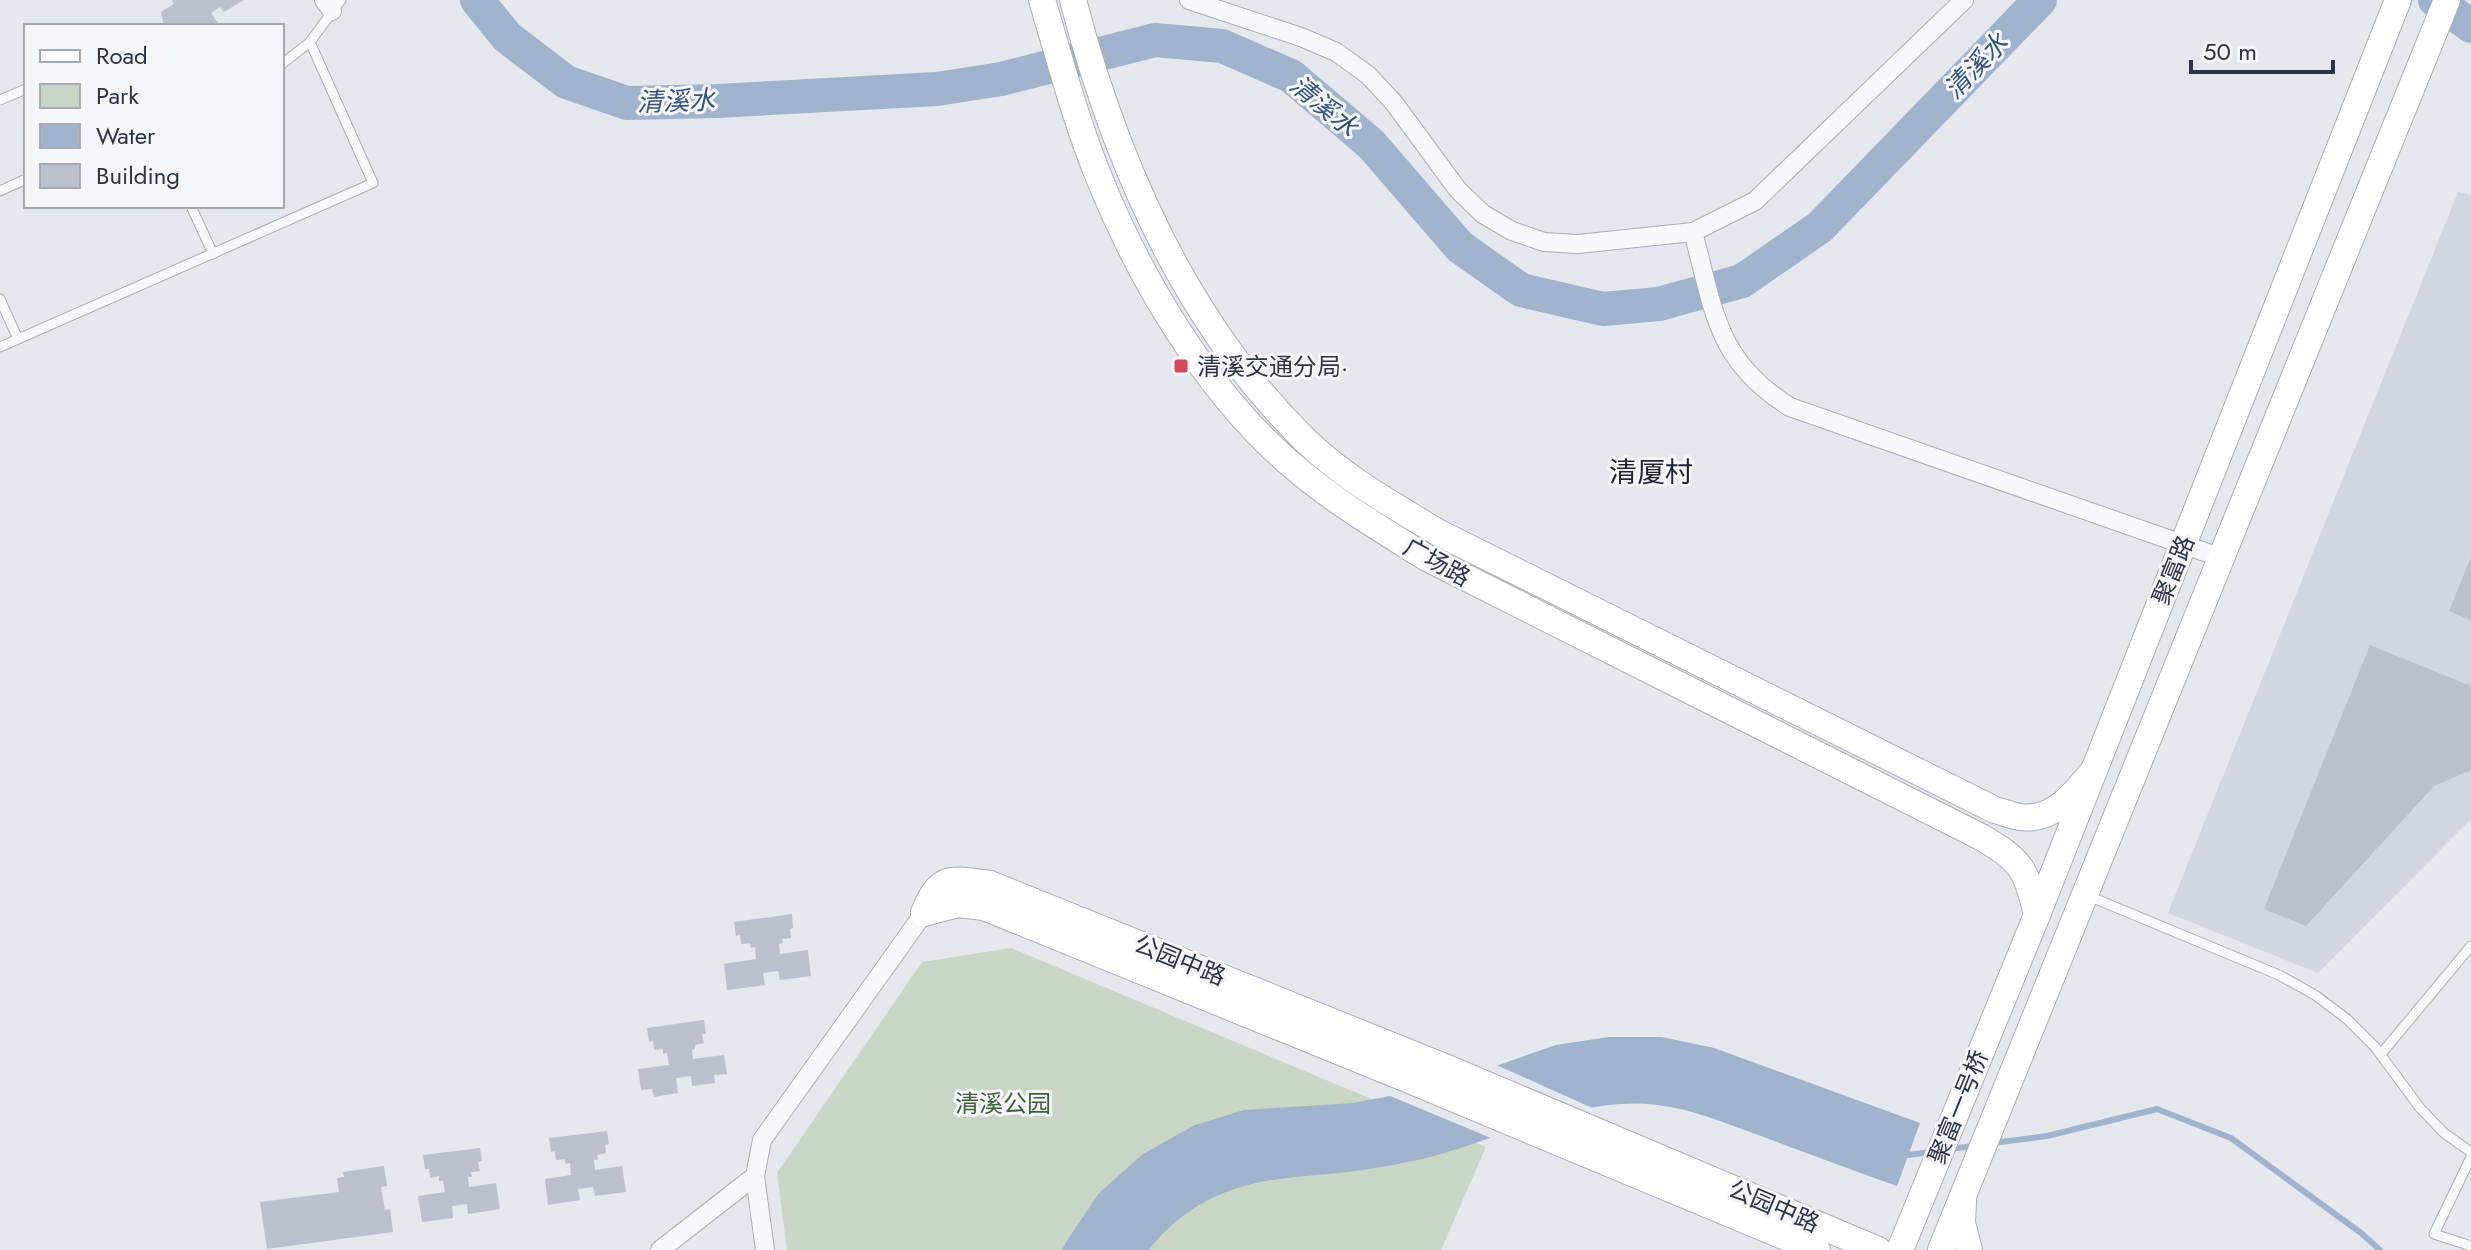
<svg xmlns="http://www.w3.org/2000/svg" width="2471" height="1250" font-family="Jost,'Noto Sans SC',sans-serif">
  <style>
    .built { fill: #d2d6de }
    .green { fill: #c9d6c5 }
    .water { fill: #9fb4cc }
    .pier { fill: #e4e7ec }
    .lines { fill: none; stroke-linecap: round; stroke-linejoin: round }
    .stream { stroke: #9fb4cc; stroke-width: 6 }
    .river { stroke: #9fb4cc; stroke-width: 34 }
    .building { fill: #bbc0ca }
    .lane-casing { stroke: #a9aeb7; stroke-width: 11 }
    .street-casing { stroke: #a9aeb7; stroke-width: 20 }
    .secondary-casing { stroke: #a9aeb7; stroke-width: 28 }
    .lane { stroke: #f7f8fa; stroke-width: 9 }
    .street { stroke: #f7f8fa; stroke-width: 18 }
    .secondary { stroke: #fff; stroke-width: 26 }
    .poi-dot { fill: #d1495b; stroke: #f4f6f9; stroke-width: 3 }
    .labels { text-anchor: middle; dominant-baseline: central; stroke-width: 6; stroke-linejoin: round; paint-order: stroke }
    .poi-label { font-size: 24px; fill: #2b3445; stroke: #f4f6f9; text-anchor: start }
    .street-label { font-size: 24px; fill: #2b3445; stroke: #f4f6f9 }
    .park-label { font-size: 24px; fill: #3f6138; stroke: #f4f6f9 }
    .water-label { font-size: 26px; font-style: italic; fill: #34527a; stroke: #f4f6f9 }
    .quarter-label { font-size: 28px; fill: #1d2536; stroke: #f4f6f9 }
  </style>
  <rect width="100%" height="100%" fill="#e4e7ec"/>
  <path class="built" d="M2458,192L2471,195V819L2318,973L2168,913Z"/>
  <path class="green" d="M1011,948L1486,1147L1441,1250H787L777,1173L922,962Z"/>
  <path class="water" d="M1609,1037H1662L1714,1048L1920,1123L1897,1186C1852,1170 1806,1153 1761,1136C1727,1124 1693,1109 1657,1105C1577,1095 1499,1141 1422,1159C1403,1163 1383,1167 1363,1170C1317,1177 1270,1175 1226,1192C1197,1203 1167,1225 1149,1250H1062L1066,1242L1099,1193L1143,1154L1195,1125L1244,1110L1353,1103L1406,1093L1458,1079L1556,1045Z"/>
  <path class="pier" d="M1492,1063L1599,1111L1574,1115L1498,1141L1383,1093L1457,1075Z"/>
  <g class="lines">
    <g class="stream">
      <path d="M1993,1143L2047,1136L2157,1109L2231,1138L2361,1233L2380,1250"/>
      <path d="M1950,1149L1974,1146"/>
      <path d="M1902,1152L1908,1155L1931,1152"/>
    </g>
    <g class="river">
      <path d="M477,0L507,37L566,82L627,103L717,101L937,89L1001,79L1155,40L1222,46L1291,76L1371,144L1460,247L1521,290L1603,309L1659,304L1742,281L1820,227L2040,0"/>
      <path d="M2435,0L2471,26"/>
    </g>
  </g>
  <g class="building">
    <path d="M172,0H244L224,12L220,7L211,13L220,26H164L161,12L174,4Z"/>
    <path d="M2471,557V620L2449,611Z"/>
    <path d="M2370,645L2471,686V770L2434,786L2306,926L2264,909Z"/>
    <path d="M792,914L793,928L790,929L791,938L782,939L783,943L779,944L780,954L808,950L811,976L780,980L778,971L763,973L765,985L727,990L724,964L756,959L755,947L751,948L750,943L741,944L740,935L736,936L734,922Z"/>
    <path d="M704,1020L706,1034H702L704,1043L695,1045V1049L692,1050L693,1059L724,1055L727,1074L714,1075L715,1083L692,1086L691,1076L676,1078L678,1093L654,1097L652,1089L641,1090L638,1069L669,1065L667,1053L663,1054V1049L654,1050L653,1041L649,1042L647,1028Z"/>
    <path d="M607,1131L609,1144L605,1145L606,1153L597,1155L598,1160H594L595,1170L622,1166L626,1192L595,1196L593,1187L578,1189L580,1200L548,1205L545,1179L571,1175L570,1163L566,1164L565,1159L556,1160L555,1151L551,1152L549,1138Z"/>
    <path d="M480,1148L482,1161L478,1162L480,1171L471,1172L472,1177H468L469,1187L496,1183L500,1209L468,1214L467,1204L452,1206L453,1218L422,1222L418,1196L445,1192L443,1181H439V1176L430,1178L429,1169H425L423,1155Z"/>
    <path d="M384,1166L387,1186L381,1187L385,1210L390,1209L393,1232L267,1249L260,1202L339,1192L337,1178L344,1177L343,1172Z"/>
  </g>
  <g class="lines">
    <defs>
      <g id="lane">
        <path d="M282,64L310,42L341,0"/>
        <path d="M0,100L26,89"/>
        <path d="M0,191L26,179"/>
        <path d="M191,206L213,254"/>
        <path d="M0,299L18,339"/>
        <path d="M0,347L373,183L310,42"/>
        <path d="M2086,895L2279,975L2315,995L2347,1019L2375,1047L2420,1108L2444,1133L2471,1152"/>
        <path d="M2381,1054L2471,946"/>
        <path d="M2471,1157L2434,1234L2471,1246"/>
      </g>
      <g id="street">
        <path d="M324,0L332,11"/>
        <path d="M1189,0L1301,37L1336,52L1368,75L1394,103L1458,190L1483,214L1512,231L1544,242L1578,244L1693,232L1755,201L1964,0"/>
        <path d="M1693,232C1714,310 1716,361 1790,407L2222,558"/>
        <path d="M660,1250L755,1176"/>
        <path d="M765,1250L755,1176L762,1140L924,913"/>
      </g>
      <g id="secondary">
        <path d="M1042,0C1060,60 1076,122 1100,180C1140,279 1206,390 1287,461C1330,499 1379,528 1427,558L1981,837C2022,861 2026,869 2037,915"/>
        <path d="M1073,0C1115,161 1185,322 1305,440C1344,478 1393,505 1439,533L1995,810C2003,812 2012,816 2020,817C2053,822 2075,793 2094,770"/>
        <path d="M924,913C940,873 951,879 990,884L1447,1068L1878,1250"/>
        <path d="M924,913L958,904L984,907L1407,1079L1817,1250"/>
        <path d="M1963,1201L1962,1223L1969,1250"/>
        <path d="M1900,1250L2037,915L2398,0"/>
        <path d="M1941,1250L2447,0"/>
      </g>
    </defs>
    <use href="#lane" class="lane-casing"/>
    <use href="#street" class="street-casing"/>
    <use href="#secondary" class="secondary-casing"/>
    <use href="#lane" class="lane"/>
    <use href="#street" class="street"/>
    <use href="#secondary" class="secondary"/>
  </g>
  <rect class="poi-dot" x="1173" y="358" width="16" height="16" rx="4"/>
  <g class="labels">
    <g class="poi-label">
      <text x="1197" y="366">清溪交通分局·</text>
    </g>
    <g class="street-label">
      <text transform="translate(1437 562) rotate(29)">广场路</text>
      <text transform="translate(2173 570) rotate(-68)">聚富路</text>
      <text transform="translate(1180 960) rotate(22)">公园中路</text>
      <text transform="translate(1958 1107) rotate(-68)">聚富一号桥</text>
      <text transform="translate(1774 1206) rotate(23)">公园中路</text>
    </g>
    <g class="park-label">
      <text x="1003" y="1103">清溪公园</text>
    </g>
    <g class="water-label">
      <text transform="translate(1976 66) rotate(-46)">清溪水</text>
      <text transform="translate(676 101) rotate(-2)">清溪水</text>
      <text transform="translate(1324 106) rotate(40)">清溪水</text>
    </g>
    <g class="quarter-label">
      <text x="1651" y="472">清厦村</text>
    </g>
  </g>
  <rect x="24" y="24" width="260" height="184" fill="#f4f6f9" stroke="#a4a8b1" stroke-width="2"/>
  <rect x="40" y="50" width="40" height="12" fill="#ffffff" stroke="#a4a8b1" stroke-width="2"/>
  <text x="96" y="64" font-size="24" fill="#2b3445">Road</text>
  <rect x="40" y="84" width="40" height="24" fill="#c9d6c5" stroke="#a4a8b1" stroke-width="2"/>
  <text x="96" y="104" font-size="24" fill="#2b3445">Park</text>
  <rect x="40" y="124" width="40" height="24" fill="#9fb4cc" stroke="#a4a8b1" stroke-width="2"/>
  <text x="96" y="144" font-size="24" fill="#2b3445">Water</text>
  <rect x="40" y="164" width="40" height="24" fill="#bbc0ca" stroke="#a4a8b1" stroke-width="2"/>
  <text x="96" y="184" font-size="24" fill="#2b3445">Building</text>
  <path d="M2191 60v12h142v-12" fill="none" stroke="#2b3445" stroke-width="4"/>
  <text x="2203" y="60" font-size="24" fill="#2b3445" stroke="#f4f6f9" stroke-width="6" paint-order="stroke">50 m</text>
</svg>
